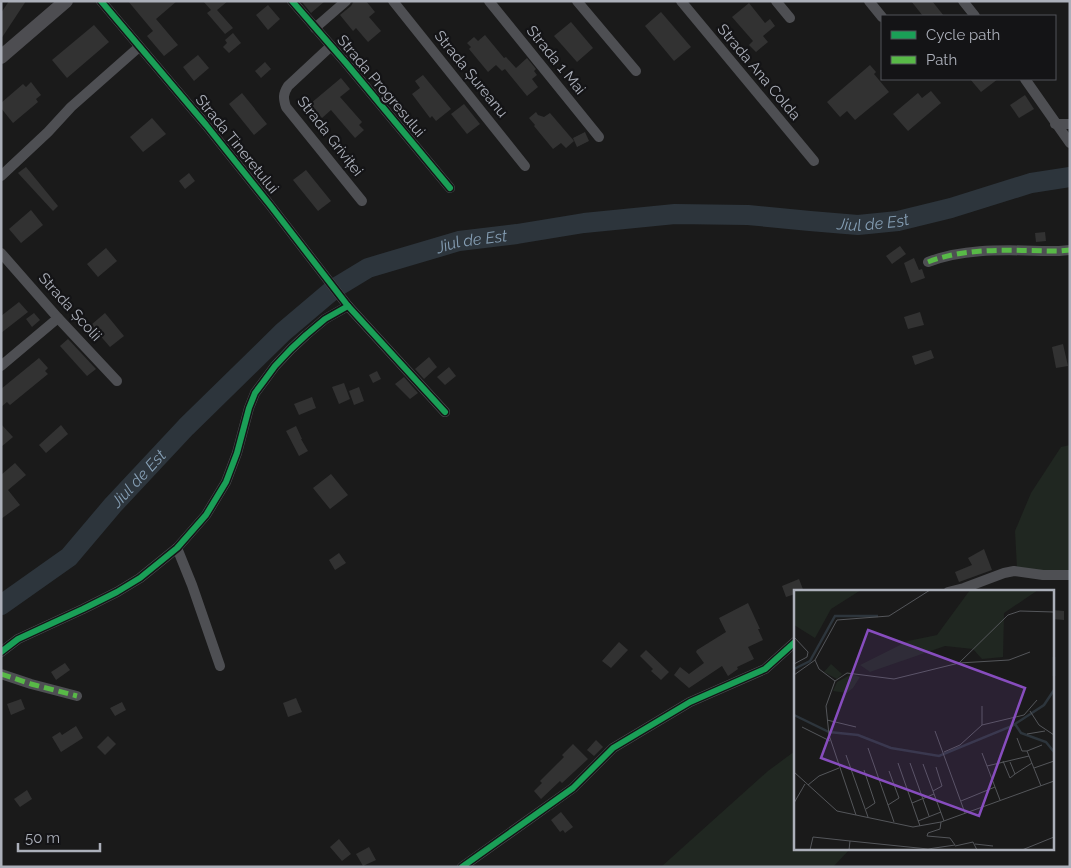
<svg xmlns="http://www.w3.org/2000/svg" width="1071" height="868" font-family="Raleway,sans-serif">
  <style>
    .green { fill: #202721 }
    .lines { fill: none; stroke-linecap: round; stroke-linejoin: round }
    .river { stroke: #2d353c; stroke-width: 20 }
    .building { fill: #323232 }
    .street { stroke: #4e4f53; stroke-width: 10 }
    .secondary { stroke: #4d4d51; stroke-width: 14 }
    .quiet { stroke: #58b947; stroke-width: 5; stroke-dasharray: 10 5; stroke-linecap: butt }
    .cycleway-casing { stroke: #141416; stroke-width: 9 }
    .cycleway { stroke: #1a9f57; stroke-width: 6 }
    .labels { text-anchor: middle; dominant-baseline: central; stroke-width: 4.5; stroke-linejoin: round; paint-order: stroke }
    .street-label { font-size: 15px; fill: #acb0ba; stroke: #141416 }
    .water-label { font-size: 16px; font-style: italic; fill: #859eb4; stroke: #141416 }
    .inset-river { fill: none; stroke: #2d353c; stroke-width: 2.5 }
    .inset-road { fill: none; stroke: #54565a; stroke-width: 1 }
    .view { fill: #874dbe; fill-opacity: 0.15; stroke: #874dbe; stroke-width: 2.5 }
    .inset-edge { fill: none; stroke: #acb0ba; stroke-width: 2.5 }
  </style>
  <rect width="100%" height="100%" fill="#1a1a1a"/>
  <g class="green">
    <path d="M1070,445V571L1036,572L1017,568L1015,531L1031,493L1061,447Z"/>
    <path d="M795,751V849H850L833,867H661L768,771Z"/>
  </g>
  <g class="lines">
    <path class="river" id="s1" d="M1,605L69,557L113,505L186,427L283,332L335,288L368,268L459,241L517,234L584,223L675,214L748,215L810,221L858,225L898,221L951,208L1031,183L1070,177"/>
  </g>
  <g class="building">
    <path d="M9,1H26L1,39V13Z"/>
    <path d="M128,1H177L156,19L178,45L164,56L147,36L153,31Z"/>
    <path d="M203,1H228L217,10L233,28L225,34L207,13L211,10Z"/>
    <path d="M301,1H325L311,13Z"/>
    <path d="M354,1H366L375,12L369,17L381,31L368,42L356,28L353,31L340,15L351,6Z"/>
    <path d="M911,1H932L944,16H923Z"/>
    <path d="M749,3L765,23L770,19L775,26L763,36L768,42L756,52L749,45L753,41L732,17Z"/>
    <path d="M268,5L280,19L268,30L256,15Z"/>
    <path d="M661,12L691,47L674,61L645,26Z"/>
    <path d="M571,22L593,48L577,62L554,36Z"/>
    <path d="M94,25L109,42L67,78L52,60Z"/>
    <path d="M233,33L241,43L229,53L223,47L227,43L225,40Z"/>
    <path d="M485,35L504,58L506,57L516,68L527,58L536,69L534,71L537,75L532,79L538,87L527,96L505,69L502,71L496,65L488,72L469,49L471,47L467,43L474,37L478,41Z"/>
    <path d="M198,55L209,68L194,81L183,67Z"/>
    <path d="M265,62L271,69L261,78L255,71Z"/>
    <path d="M870,65L876,72L874,74L889,92L855,120L847,111L840,117L827,102Z"/>
    <path d="M423,75L451,109L436,121L432,116L430,118L412,94L420,88L415,81Z"/>
    <path d="M341,78L350,89L340,97L362,122L359,125L364,130L355,138L331,110L322,118L310,104Z"/>
    <path d="M970,79H998L981,92Z"/>
    <path d="M31,82L41,95L36,99L38,102L13,123L1,108V103L23,84L26,87Z"/>
    <path d="M931,91L941,103L908,131L893,114L918,93L922,98Z"/>
    <path d="M242,93L267,124L254,135L229,104Z"/>
    <path d="M1025,95L1034,109L1019,118L1010,105Z"/>
    <path d="M464,104L480,124L467,134L451,114Z"/>
    <path d="M536,112L538,115L544,117L550,113L574,141L566,148L561,143L553,149L534,126L535,125L529,118Z"/>
    <path d="M152,118L166,134L143,152L130,137Z"/>
    <path d="M585,132L589,141L577,147L573,138Z"/>
    <path d="M26,167L58,206L53,211L18,173Z"/>
    <path d="M306,170L331,201L318,211L293,180Z"/>
    <path d="M189,173L195,181L185,189L179,181Z"/>
    <path d="M31,210L43,225L21,243L9,229Z"/>
    <path d="M1045,232L1046,241L1036,242L1035,233Z"/>
    <path d="M900,246L906,254L892,264L886,256Z"/>
    <path d="M106,248L117,261L98,277L87,264Z"/>
    <path d="M914,258L919,270L922,269L925,278L911,283L904,263Z"/>
    <path d="M19,302L28,312L1,333V316Z"/>
    <path d="M920,312L924,325L908,329L904,317Z"/>
    <path d="M34,313L40,320L32,327L26,319Z"/>
    <path d="M105,313L124,336L110,347L91,325Z"/>
    <path d="M68,339L96,369L87,376L60,346Z"/>
    <path d="M1063,344L1068,366L1056,368L1052,347Z"/>
    <path d="M931,350L934,358L915,365L912,356Z"/>
    <path d="M429,357L437,367L424,379L415,369Z"/>
    <path d="M39,358L48,368L45,371L48,374L10,405L7,402L1,407V389Z"/>
    <path d="M449,367L456,376L445,385L437,377Z"/>
    <path d="M377,371L381,379L373,383L369,375Z"/>
    <path d="M404,377L418,393L410,399L395,384Z"/>
    <path d="M344,383L350,399L339,404L332,387Z"/>
    <path d="M359,387L364,401L354,405L349,391Z"/>
    <path d="M312,397L316,408L299,415L294,404Z"/>
    <path d="M1,424L13,437L1,447Z"/>
    <path d="M61,425L68,434L46,453L39,445Z"/>
    <path d="M296,426L302,439H301L308,451L299,456L286,431Z"/>
    <path d="M15,463L26,475L8,490L20,505L1,519V475Z"/>
    <path d="M331,474L348,495L330,509L313,488Z"/>
    <path d="M984,549L992,570L959,582L955,572L972,565L968,558Z"/>
    <path d="M339,553L346,563L335,570L329,560Z"/>
    <path d="M799,579L804,592H795V594L786,597L782,586Z"/>
    <path d="M748,603L760,629H758L763,640L748,647L754,659L737,667L738,669L728,676L722,666L689,688L674,675L680,667L689,674L704,663L696,652L697,650L726,632L719,618Z"/>
    <path d="M1052,610L1064,611V620L1052,619Z"/>
    <path d="M619,642L628,650L611,668L602,661Z"/>
    <path d="M646,650L669,672L661,680L651,671L653,669L640,656Z"/>
    <path d="M65,663L70,670L56,680L51,672Z"/>
    <path d="M296,698L302,712L288,717L283,703Z"/>
    <path d="M21,699L25,709L11,715L7,704Z"/>
    <path d="M122,702L126,710L115,716L110,708Z"/>
    <path d="M76,726L83,738L61,752L52,737L60,732L62,735Z"/>
    <path d="M108,736L116,744L105,755L97,747Z"/>
    <path d="M596,740L603,747L594,756L587,750Z"/>
    <path d="M573,744L588,759L562,783L560,781L541,799L534,791L542,783L540,781L564,757L562,755Z"/>
    <path d="M27,790L32,799L20,807L14,799Z"/>
    <path d="M561,812L573,827L565,833L563,830L560,832L551,820Z"/>
    <path d="M339,839L351,854L342,861L330,847Z"/>
    <path d="M369,847L376,860L363,866L356,854Z"/>
  </g>
  <g class="lines">
    <g class="street">
      <path d="M101,1L206,125L270,205L348,306L445,412"/>
      <path d="M292,1L346,63L450,188"/>
      <path d="M393,1L525,166"/>
      <path d="M489,1L599,137"/>
      <path d="M577,1L636,71"/>
      <path d="M681,1L814,161"/>
      <path d="M776,1L790,18"/>
      <path d="M869,1L882,17"/>
      <path d="M963,1L975,16"/>
      <path d="M315,28L346,1"/>
      <path d="M331,46L288,86C283,94 283,98 286,107L362,201"/>
      <path d="M1025,79L1070,143"/>
      <path d="M1055,124H1070"/>
      <path d="M1,176L48,132L71,107L139,47"/>
      <path d="M1,253L58,318L117,381"/>
      <path d="M928,262C969,246 1015,251 1059,251L1070,250"/>
      <path d="M1,366L58,318"/>
      <path d="M177,548L192,585L220,666"/>
      <path d="M948,592L964,588L1004,573L1014,571L1043,575H1070"/>
      <path d="M1,652L18,639L83,609L117,592L140,578L177,548L206,515L226,482L237,453L249,408L255,393L264,381L275,366L291,349L306,335L325,319L348,306"/>
      <path d="M1,674L31,684L77,696"/>
      <path d="M462,867L573,788L613,748L690,702L765,669L795,642"/>
    </g>
    <path class="secondary" d="M1,57L66,1"/>
    <g class="quiet">
      <path d="M928,262C969,246 1015,251 1059,251L1070,250"/>
      <path d="M1,674L31,684L77,696"/>
    </g>
    <defs>
      <g id="cycleway">
        <path d="M101,1L206,125L270,205L348,306L445,412"/>
        <path d="M292,1L346,63L450,188"/>
        <path d="M1,652L18,639L83,609L117,592L140,578L177,548L206,515L226,482L237,453L249,408L255,393L264,381L275,366L291,349L306,335L325,319L348,306"/>
        <path d="M462,867L573,788L613,748L690,702L765,669L795,642"/>
      </g>
    </defs>
    <use href="#cycleway" class="cycleway-casing"/>
    <use href="#cycleway" class="cycleway"/>
  </g>
  <g class="labels">
    <g class="street-label">
      <text transform="translate(556 60) rotate(51)">Strada 1 Mai</text>
      <text transform="translate(759 72) rotate(50)">Strada Ana Colda</text>
      <text transform="translate(471 74) rotate(51)">Strada Șureanu</text>
      <text transform="translate(381 86) rotate(50)">Strada Progresului</text>
      <text transform="translate(330 136) rotate(52)">Strada Griviței</text>
      <text transform="translate(237 144) rotate(51)">Strada Tineretului</text>
      <text transform="translate(70 307) rotate(48)">Strada Școlii</text>
    </g>
    <g class="water-label">
      <text stroke="none"><textPath href="#s1" startOffset="1012">Jiul de Est</textPath></text>
      <text stroke="none"><textPath href="#s1" startOffset="608">Jiul de Est</textPath></text>
      <text stroke="none"><textPath href="#s1" startOffset="188">Jiul de Est</textPath></text>
    </g>
  </g>
  <g transform="translate(794 590)">
    <rect width="260" height="260" fill="#1a1a1a"/>
    <path d="M0,0H67L37,19L21,48L0,35ZM176,0H244L210,23L209,67L188,69L179,59L151,56L76,82L66,75L114,51L143,45ZM37,74L48,84L43,89L30,82ZM58,84L66,87L59,98L53,103L39,101L43,92Z" fill="#202721"/>
    <path class="inset-river" d="M260,67V86M0,79L16,71L41,26H84M0,125L35,142L64,145L97,158L145,166L218,136L250,115L260,100M221,134L227,143L252,152L260,162"/>
    <path class="inset-road" d="M0,47L14,62L13,67L0,74M21,70L25,79L41,91L32,116L35,145L62,225M165,73L214,25L226,21L260,22M0,85L21,70L43,30L95,26L136,0M41,91L53,83L100,89L165,73L215,70L236,62M236,121L245,135L260,145M33,130L62,137M188,135V116M8,137L36,151M141,141L171,223M233,144L251,141M223,148L228,161H233M74,158L100,232M233,161L247,196M233,161L248,155M150,162L166,155L188,135L230,125L243,110M188,163L206,210M52,165L74,227M209,171L216,188L221,184M216,172L221,184L238,173M104,173L126,236M116,173L135,226M129,174L150,231M193,176L235,166M240,178L260,171M70,180L81,213L72,219M0,182L43,221L119,237L147,232L146,239L134,243L133,246L156,248L161,255L134,259L56,251L55,260M14,195L25,186L45,178M139,201L148,196L142,177M167,211L201,197M0,213L11,194M118,213L140,204M94,215L105,208L95,181M124,231L147,222M147,232L260,191M181,254L199,256M161,256L179,252L183,260M16,260L19,247L56,251M228,260L260,247"/>
    <path class="view" d="M74,40L231,98L185,226L27,168Z"/>
    <rect width="260" height="260" class="inset-edge"/>
  </g>
  <rect width="1071" height="868" fill="none" stroke="#acb0ba" stroke-width="5"/>
  <rect x="881" y="15" width="175" height="65" fill="#141416" stroke="#515258"/>
  <rect x="891" y="31" width="25" height="8" fill="#1a9f57" stroke="#515258"/>
  <text x="926" y="40" font-size="15" fill="#acb0ba">Cycle path</text>
  <rect x="891" y="56" width="25" height="8" fill="#58b947" stroke="#515258"/>
  <text x="926" y="65" font-size="15" fill="#acb0ba">Path</text>
  <path d="M18 843v8h82v-8" fill="none" stroke="#acb0ba" stroke-width="2.5"/>
  <text x="25" y="843" font-size="15" fill="#acb0ba" stroke="#141416" stroke-width="4" paint-order="stroke">50 m</text>
</svg>
